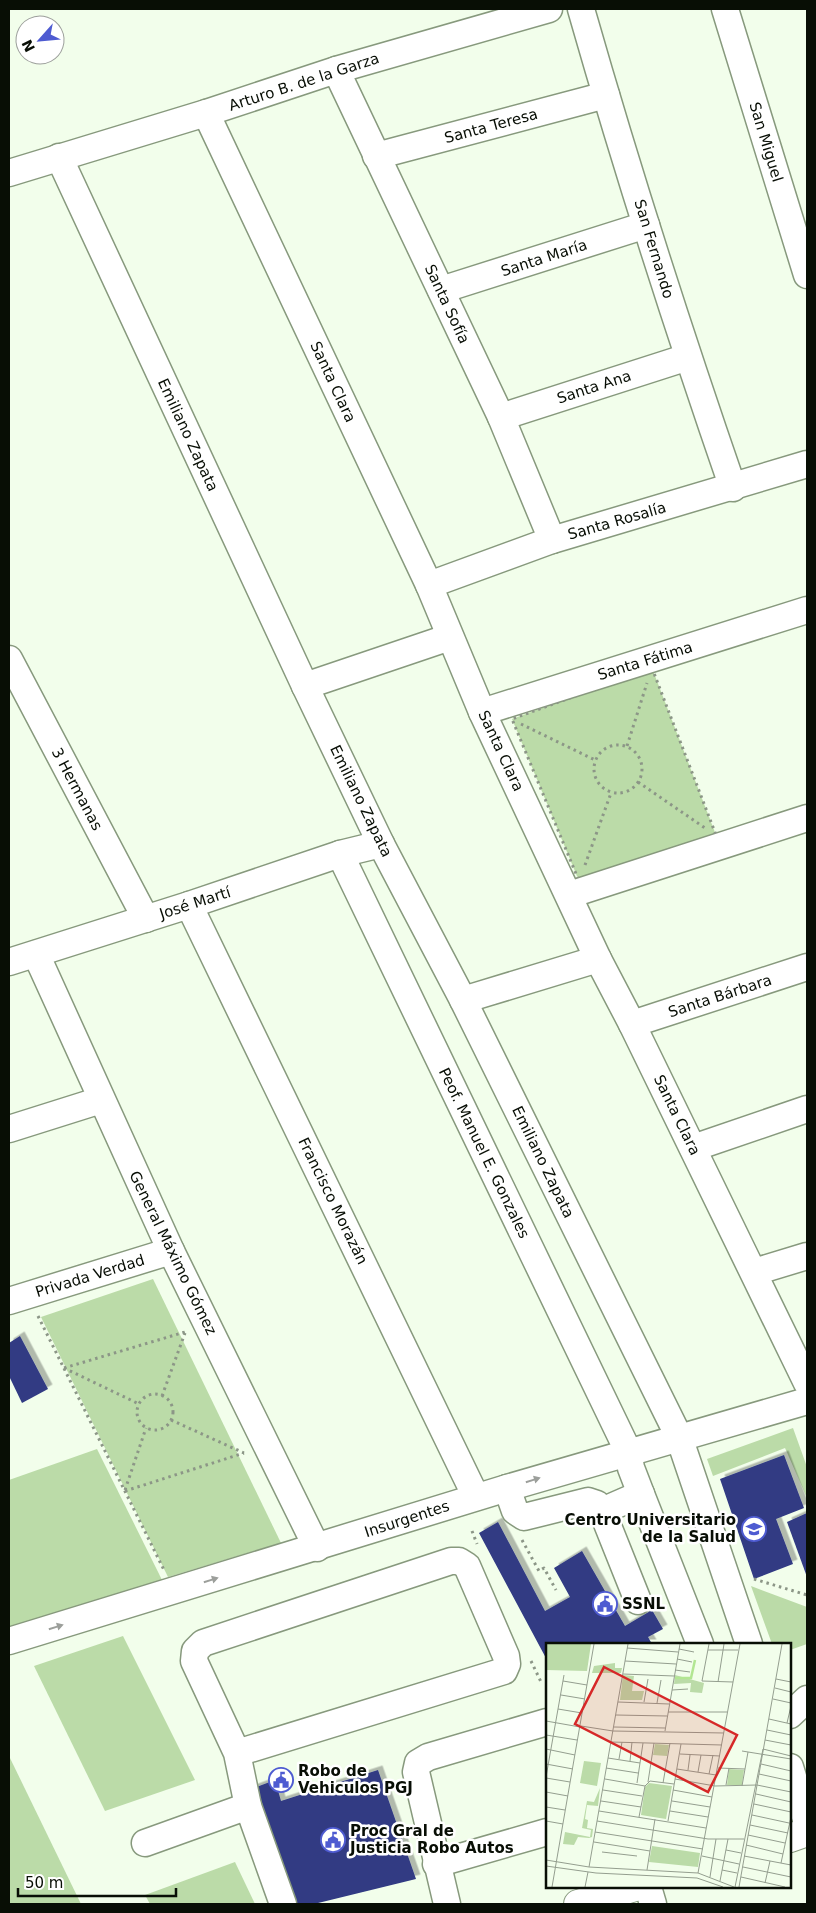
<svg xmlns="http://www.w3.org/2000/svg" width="816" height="1913" font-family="'DejaVu Sans',sans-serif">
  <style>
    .green { fill: #bbdba8 }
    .building { fill: #303a83; filter: url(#shadow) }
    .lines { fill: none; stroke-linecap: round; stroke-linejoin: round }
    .minor-casing { stroke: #87997d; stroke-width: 29 }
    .major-casing { stroke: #87997d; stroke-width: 30 }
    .path { stroke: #8c9687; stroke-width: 3; stroke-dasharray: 2.5 4; stroke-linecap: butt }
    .minor { stroke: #fff; stroke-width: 26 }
    .major { stroke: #fff; stroke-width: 28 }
    .oneway { fill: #9c9f9b }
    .labels { text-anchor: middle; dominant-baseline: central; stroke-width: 5; stroke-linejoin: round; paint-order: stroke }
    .street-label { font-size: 15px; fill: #080e05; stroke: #fff }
    .poi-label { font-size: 15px; font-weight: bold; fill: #080e05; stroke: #fff; text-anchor: start }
    .inset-river { fill: none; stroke: #b2e692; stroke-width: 2.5 }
    .inset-road { fill: none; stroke: #949e8f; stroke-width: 1 }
    .view { fill: #d62828; fill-opacity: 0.15; stroke: #d62828; stroke-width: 2.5 }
    .inset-edge { fill: none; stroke: #080e05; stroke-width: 2.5 }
  </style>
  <defs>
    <filter id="shadow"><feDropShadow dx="4.5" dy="-4.5" stdDeviation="0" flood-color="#0004"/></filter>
  </defs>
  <rect width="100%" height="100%" fill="#f2feeb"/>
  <g class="green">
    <path d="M652,668L716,835L579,881L512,719Z"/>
    <path d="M153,1279L281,1543L168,1577L41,1317Z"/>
    <path d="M793,1428L807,1467V1498L785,1448L713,1476L707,1459Z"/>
    <path d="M97,1449L165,1586L9,1633V1480Z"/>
    <path d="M751,1586L807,1607V1644L790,1650V1644H772Z"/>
    <path d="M123,1636L195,1780L105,1811L34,1666Z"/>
    <path d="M9,1756L81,1904H9Z"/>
    <path d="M235,1862L255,1904H150L145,1895Z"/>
  </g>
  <g class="building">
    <path d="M20,1336L48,1389L22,1403L9,1376V1343Z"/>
    <path d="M784,1455L804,1508L776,1519L793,1564L754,1579L720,1479Z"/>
    <path d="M807,1513V1577L787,1522Z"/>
    <path d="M498,1522L545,1611L570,1597L554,1568L582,1551L625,1626L652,1610L663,1629L648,1637L652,1644H547V1660L479,1533Z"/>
    <path d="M378,1770L416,1879L314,1904H287L246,1791L275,1780L281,1801Z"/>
  </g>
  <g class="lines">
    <defs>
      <g id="minor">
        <path d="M581,9C627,170 678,329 733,488"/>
        <path d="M725,9L807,275"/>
        <path d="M336,70L501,417L552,540"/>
        <path d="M206,113L429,585L482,712L598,959L632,1024L807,1383"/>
        <path d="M376,156L606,95"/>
        <path d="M59,157L305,686L381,844L463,1000L679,1437L749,1644"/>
        <path d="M9,173L206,113L336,70L549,9"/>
        <path d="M441,290L646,225"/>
        <path d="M501,417L688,357"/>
        <path d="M429,585L552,540L807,464"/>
        <path d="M9,659L146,919"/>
        <path d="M305,686L450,637"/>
        <path d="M482,712L807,610"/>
        <path d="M340,854L628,1451L631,1468L641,1494L602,1511"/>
        <path d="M569,895L807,818"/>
        <path d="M189,905L476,1497"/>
        <path d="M36,954L171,1251L317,1548"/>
        <path d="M9,962L189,905L340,854L381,844"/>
        <path d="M463,1000L598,959"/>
        <path d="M632,1024L807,967"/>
        <path d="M9,1129L101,1100"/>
        <path d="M693,1148L807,1109"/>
        <path d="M754,1272L807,1256"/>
        <path d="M9,1301L171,1251"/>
        <path d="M507,1488L515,1511L524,1517L588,1501L597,1504L602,1511L638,1601"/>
        <path d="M641,1494L700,1644"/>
        <path d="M9,1641L507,1488L807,1401"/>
        <path d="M790,1715L807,1699"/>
        <path d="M237,1753L504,1671L507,1664L506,1656L467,1566L459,1561H451L203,1643L195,1651L194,1661L237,1753L248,1806L283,1904"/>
        <path d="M790,1767L807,1823"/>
        <path d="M145,1843L248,1806"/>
        <path d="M436,1864L547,1832"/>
        <path d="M648,1887L653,1904"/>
        <path d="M447,1904L416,1772L418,1763L428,1757L547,1722"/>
      </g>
      <g id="major">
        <path d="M790,1838L807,1832"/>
        <path d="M578,1904L635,1887"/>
      </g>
    </defs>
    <use href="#minor" class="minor-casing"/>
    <use href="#major" class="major-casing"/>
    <g class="path">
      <path d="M652,668L716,835L579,881L512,719Z"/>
      <path d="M521,724L595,760"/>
      <circle cx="618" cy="769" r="24"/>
      <path d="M627,746L647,683"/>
      <path d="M638,782L705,828"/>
      <path d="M585,865L611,793"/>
      <path d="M38,1316L164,1570"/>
      <path d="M64,1368L185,1332"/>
      <path d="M64,1368L139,1404"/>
      <circle cx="155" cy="1412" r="18"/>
      <path d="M162,1396L185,1333"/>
      <path d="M171,1420L244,1453"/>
      <path d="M125,1490L146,1428"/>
      <path d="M125,1491L244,1453"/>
      <path d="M472,1531L477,1544"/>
      <path d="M522,1540L539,1571L544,1568L556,1590"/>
      <path d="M754,1579L807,1595"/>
      <path d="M531,1661L542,1684"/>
    </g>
    <use href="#minor" class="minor"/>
    <use href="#major" class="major"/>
  </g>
  <defs><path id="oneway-solid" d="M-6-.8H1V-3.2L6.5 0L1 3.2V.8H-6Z" transform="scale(1.25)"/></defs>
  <g class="oneway">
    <use href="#oneway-solid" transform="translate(533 1480) rotate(-17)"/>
    <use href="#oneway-solid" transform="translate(211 1580) rotate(-17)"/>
    <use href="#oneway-solid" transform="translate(56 1627) rotate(-17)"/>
  </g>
  <defs>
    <symbol id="university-ring" viewBox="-11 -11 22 22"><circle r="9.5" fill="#fff" stroke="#4e5bd1" stroke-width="1.5"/><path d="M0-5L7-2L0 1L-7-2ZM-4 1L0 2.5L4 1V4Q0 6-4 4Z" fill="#4e5bd1"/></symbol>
    <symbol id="civic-ring" viewBox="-11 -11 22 22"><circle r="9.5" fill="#fff" stroke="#4e5bd1" stroke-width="1.5"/><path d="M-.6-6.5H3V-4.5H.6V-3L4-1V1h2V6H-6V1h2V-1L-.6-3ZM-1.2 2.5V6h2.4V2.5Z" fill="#4e5bd1"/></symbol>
  </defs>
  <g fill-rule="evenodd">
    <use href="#university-ring" x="740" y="1515" width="28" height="28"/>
    <use href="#civic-ring" x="591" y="1590" width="28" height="28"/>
    <use href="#civic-ring" x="267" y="1766" width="28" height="28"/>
    <use href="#civic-ring" x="319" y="1826" width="28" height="28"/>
  </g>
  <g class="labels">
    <g class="street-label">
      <text transform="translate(304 82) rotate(-18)">Arturo B. de la Garza</text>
      <text transform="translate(491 126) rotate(-15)">Santa Teresa</text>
      <text transform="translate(766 142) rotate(73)">San Miguel</text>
      <text transform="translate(654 249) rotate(73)">San Fernando</text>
      <text transform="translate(544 258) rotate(-18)">Santa María</text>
      <text transform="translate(447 304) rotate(65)">Santa Sofía</text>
      <text transform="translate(333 382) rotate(65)">Santa Clara</text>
      <text transform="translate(594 387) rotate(-18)">Santa Ana</text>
      <text transform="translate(188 435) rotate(65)">Emiliano Zapata</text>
      <text transform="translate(617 521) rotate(-16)">Santa Rosalía</text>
      <text transform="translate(645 661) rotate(-17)">Santa Fátima</text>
      <text transform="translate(501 751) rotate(65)">Santa Clara</text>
      <text transform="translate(77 789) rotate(62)">3 Hermanas</text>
      <text transform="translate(361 801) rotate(64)">Emiliano Zapata</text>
      <text transform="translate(195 903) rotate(-18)">José Martí</text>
      <text transform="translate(720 996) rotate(-18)">Santa Bárbara</text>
      <text transform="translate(677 1115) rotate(64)">Santa Clara</text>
      <text transform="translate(484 1153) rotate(64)">Peof. Manuel E. Gonzales</text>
      <text transform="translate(543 1162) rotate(64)">Emiliano Zapata</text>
      <text transform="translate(333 1201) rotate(64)">Francisco Morazán</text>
      <text transform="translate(173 1253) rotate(64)">General Máximo Gómez</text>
      <text transform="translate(90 1276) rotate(-17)">Privada Verdad</text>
      <text transform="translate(407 1519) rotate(-18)">Insurgentes</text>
    </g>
    <g class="poi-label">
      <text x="736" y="1520" text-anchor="end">Centro Universitario<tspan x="736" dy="17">de la Salud</tspan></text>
      <text x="622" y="1604">SSNL</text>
      <text x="298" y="1771">Robo de<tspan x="298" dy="17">Vehiculos PGJ</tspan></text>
      <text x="350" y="1831">Proc Gral de<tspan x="350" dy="17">Justicia Robo Autos</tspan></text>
    </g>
  </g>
  <g transform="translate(546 1643)">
    <rect width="245" height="245" fill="#f2feeb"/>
    <path d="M1,1H45L41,28L0,27ZM69,20V25H76L75,30H46L48,23ZM77,32L88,33L86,48H98L96,57H74ZM129,32L158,40L156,50L144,49L145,40L128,41ZM109,101L123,102L121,113L107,112ZM38,118L55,120L51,143L34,140ZM183,126L198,127L196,142H181ZM103,140L126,143L120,176L95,172L99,144ZM54,145L52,163L41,162L39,176L42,177L41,185L47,186L46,194L43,195L32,194L28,202L17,201L19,189L44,194L45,187L36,185L41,158L48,159ZM106,203L154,210L152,224L103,219Z" fill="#bbdba8"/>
    <path class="inset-river" d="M129,35H145L149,17"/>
    <path class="inset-road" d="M163,1L156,38L187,39M81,5L132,9M133,6L148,9M162,7H192M131,16L146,19M79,18L130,21M129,27L144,29M77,31L128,33M230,36L245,39M17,38L41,42M172,39L178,1M229,45L245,49M126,47L142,46M15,52L39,56M227,56L245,60M72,59L123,61M98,59L102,36M111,60L115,37M12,66L36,70M122,69H181M70,72L121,73M223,76L245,81M0,78L34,84M241,80L245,63M35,83L67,88L178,90M68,84L119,85M221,87L245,92M119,88L134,1M0,92L31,97M219,97L245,102M65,99L176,102M0,106L29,112M217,106L245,113M196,108L245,116M134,111L174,113M62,115L94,120M73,116L76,99M84,118L86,99M0,121L27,126M215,121L245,128M60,125L92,130M172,125L199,126M131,126L170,132M142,127L144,112M152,129L155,112M163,131L167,112M213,131L245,138M0,134L18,32M0,135L24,139M59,136L99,143M129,136L169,143L211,142L245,149M102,139L108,100M91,140L97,100M117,140L124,100M180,142L183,125M99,143L104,138L128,141M196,143L202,109M57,147L96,153M127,147L166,154M0,149L22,153M210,151L245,159M55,158L95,164M126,158L164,164M208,161L245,169M0,164L19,167M53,168L160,185M124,168L162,174M206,172L243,180M93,174L99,143M0,178L17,181M51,178L162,196H198M122,178L135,101M204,182L242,190M49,189L157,206M202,192L239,200M48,199L104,208M200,202L237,211M180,207L195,210M56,209L91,213M156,213L193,221M198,213L245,222M0,217L43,224L152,230L188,244M235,220L245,174M0,223L50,230L151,235L177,244M43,224L82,1M197,224L245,234M101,227L109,176M176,227L191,230M152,230L194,1M164,234L170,196M195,234L239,244M174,238L182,196M219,240L224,218M6,244L48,1M39,244L42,229M189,244L217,106M193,244L236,1"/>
    <path class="view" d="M58,24L191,92L162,149L29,81Z"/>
    <rect width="245" height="245" class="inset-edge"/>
  </g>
  <rect width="816" height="1913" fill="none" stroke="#080e05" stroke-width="20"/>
  <g transform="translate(40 40) rotate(243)"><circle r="24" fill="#ffffff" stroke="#9c9f9b"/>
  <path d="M0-4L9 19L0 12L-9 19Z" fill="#4e5bd1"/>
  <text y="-8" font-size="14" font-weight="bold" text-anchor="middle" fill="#080e05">N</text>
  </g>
  <path d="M18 1888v8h158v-8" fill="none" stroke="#080e05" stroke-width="2.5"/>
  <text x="25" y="1888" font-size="15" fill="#080e05" stroke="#ffffff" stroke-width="4" paint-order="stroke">50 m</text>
</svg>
